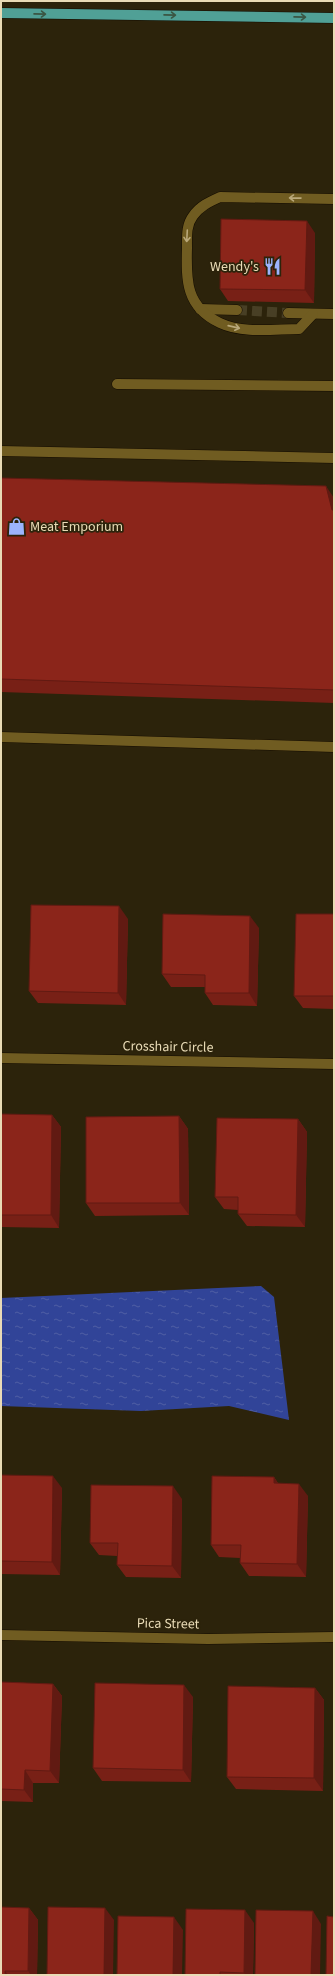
<svg xmlns="http://www.w3.org/2000/svg" width="335" height="1976" font-family="'Source Sans 3',sans-serif">
  <style>
    .water { fill: url(#water-ripples) }
    .lines { fill: none; stroke-linecap: round; stroke-linejoin: round }
    .minor-tunnel { stroke: #483f25; stroke-width: 10; stroke-dasharray: 10 5; stroke-linecap: butt }
    .minor-casing { stroke: #140c00; stroke-width: 11 }
    .major-casing { stroke: #140c00; stroke-width: 11 }
    .minor { stroke: #705c21; stroke-width: 10 }
    .major { stroke: #50a096; stroke-width: 10 }
    .wall { fill: #782016 }
    .shaded-wall { fill: #611a12 }
    .building { fill: #8b251a; stroke: #611a12 }
    .oneway { stroke: #3a5543 }
    .oneway2 { stroke: #b9a87a }
    .labels { text-anchor: middle; dominant-baseline: central; stroke-width: 3.5; stroke-linejoin: round; paint-order: stroke }
    .poi-label { font-size: 14px; fill: #e9dbb6; stroke: #2c230b; text-anchor: end }
    .street-label { font-size: 14px; fill: #e9dbb6; stroke: #2c230b }
  </style>
  <defs>
    <pattern id="water-ripples" width="26" height="14" patternUnits="userSpaceOnUse"><rect width="26" height="14" fill="#314498"/><path d="M2 4q2-2 4 0t4 0M15 11q2-2 4 0t4 0" fill="none" stroke="#4f5ea4"/></pattern>
  </defs>
  <rect width="100%" height="100%" fill="#2c230b"/>
  <path class="water" d="M261,1286L274,1297L289,1420L229,1406L141,1411L1,1406V1298Z"/>
  <g class="lines">
    <path class="minor-tunnel" d="M237,310L288,313"/>
    <defs>
      <g id="minor">
        <path d="M200,309L237,310"/>
        <path d="M288,313L334,314"/>
        <path d="M313,314L299,329C275,329 243,334 220,323C186,307 186,281 187,248C187,237 186,225 193,216C200,206 209,202 220,197L334,199"/>
        <path d="M117,384L334,386"/>
        <path d="M1,451L334,458"/>
        <path d="M1,737L334,747"/>
        <path d="M1,1058L334,1064"/>
        <path d="M1,1635L208,1639L334,1637"/>
      </g>
      <path id="major" d="M1,13L334,18"/>
    </defs>
    <use href="#minor" class="minor-casing"/>
    <use href="#major" class="major-casing"/>
    <use href="#minor" class="minor"/>
    <use href="#major" class="major"/>
  </g>
  <g class="wall">
    <path d="M315,233L314,303L228,301L220,289Z"/>
    <path d="M1,478L334,498V703L1,692Z"/>
    <path d="M334,914V1009L303,1008L294,996Z"/>
    <path d="M128,919L126,1005L38,1003L29,991Z"/>
    <path d="M259,928L257,1006L213,1005L205,993V987H171L162,974Z"/>
    <path d="M1,1114L52,1115L61,1127L59,1228L1,1227Z"/>
    <path d="M179,1116L188,1129L189,1215L95,1216L86,1203Z"/>
    <path d="M298,1119L307,1132L305,1227L247,1226L238,1214V1210L224,1209L215,1197Z"/>
    <path d="M1,1475L62,1488L60,1575L1,1574Z"/>
    <path d="M274,1477L278,1483L308,1496L306,1577L249,1576L240,1563V1558L219,1557L211,1545Z"/>
    <path d="M182,1499L181,1578L126,1577L117,1565V1556L99,1555L90,1543Z"/>
    <path d="M1,1682L53,1684L62,1696L59,1783H33V1802L1,1801Z"/>
    <path d="M315,1688L324,1700L323,1791L236,1789L227,1777Z"/>
    <path d="M193,1697L191,1782L102,1781L93,1768Z"/>
    <path d="M29,1908L38,1920L37,1975H1Z"/>
    <path d="M254,1923L253,1975H185Z"/>
  </g>
  <g class="shaded-wall">
    <path d="M307,221L315,233L314,303L305,290Z"/>
    <path d="M326,486L334,498V513L332,510Z"/>
    <path d="M119,906L128,919L126,1005L118,993Z"/>
    <path d="M250,916L259,928L257,1006L249,993Z"/>
    <path d="M52,1115L61,1127L59,1228L51,1215Z"/>
    <path d="M179,1116L188,1129L189,1215L180,1203Z"/>
    <path d="M298,1119L307,1132L305,1227L296,1215Z"/>
    <path d="M53,1476L62,1488L60,1575L52,1562Z"/>
    <path d="M274,1477L282,1490L274,1483Z"/>
    <path d="M299,1484L308,1496L306,1577L297,1564Z"/>
    <path d="M173,1486L182,1499L181,1578L172,1566Z"/>
    <path d="M53,1684L62,1696L59,1783L50,1771Z"/>
    <path d="M184,1685L193,1697L191,1782L183,1770Z"/>
    <path d="M315,1688L324,1700L323,1791L314,1778Z"/>
    <path d="M25,1770L33,1783V1802L24,1790Z"/>
    <path d="M29,1908L38,1920L37,1975H31L28,1971Z"/>
    <path d="M105,1908L114,1920L113,1975H104Z"/>
    <path d="M245,1910L254,1923L253,1975H245L244,1973Z"/>
    <path d="M313,1911L321,1924L320,1975H311Z"/>
    <path d="M174,1917L183,1930L182,1975H173Z"/>
    <path d="M5,1971L8,1975H5Z"/>
  </g>
  <g class="building">
    <path d="M221,219L307,221L305,290L220,289Z"/>
    <path d="M1,478L326,486L332,510H334V690L1,679Z"/>
    <path d="M31,905L119,906L118,993L29,991Z"/>
    <path d="M163,914L250,916L249,993H205V975L162,974Z"/>
    <path d="M296,914H334V996H294Z"/>
    <path d="M1,1114L52,1115L51,1215H1Z"/>
    <path d="M179,1116L180,1203H86V1117Z"/>
    <path d="M217,1118L298,1119L296,1215L238,1214V1197H215Z"/>
    <path d="M1,1475L53,1476L52,1562L1,1561Z"/>
    <path d="M212,1476L274,1477V1483L299,1484L297,1564L240,1563L241,1545H211Z"/>
    <path d="M91,1485L173,1486L172,1566L117,1565L118,1543H90Z"/>
    <path d="M1,1682L53,1684L50,1771L25,1770L24,1790L1,1789Z"/>
    <path d="M95,1683L184,1685L183,1770L93,1768Z"/>
    <path d="M228,1686L315,1688L314,1778L227,1777Z"/>
    <path d="M1,1907L29,1908L28,1971H5V1975H1Z"/>
    <path d="M48,1907L105,1908L104,1975H47Z"/>
    <path d="M186,1909L245,1910L244,1973L220,1972V1975H185Z"/>
    <path d="M256,1910L313,1911L311,1975H255Z"/>
    <path d="M118,1916L174,1917L173,1975H117Z"/>
    <path d="M327,1916L334,1917V1975H326Z"/>
  </g>
  <defs><path id="oneway-shaft" d="M-6 0H5M1.5-3L5.5 0L1.5 3" fill="none" stroke-width="1.6" stroke-linecap="round" stroke-linejoin="round"/></defs>
  <g class="oneway">
    <use href="#oneway-shaft" transform="translate(40 14) rotate(1)"/>
    <use href="#oneway-shaft" transform="translate(170 15) rotate(1)"/>
    <use href="#oneway-shaft" transform="translate(300 17) rotate(1)"/>
  </g>
  <g class="oneway2">
    <use href="#oneway-shaft" transform="translate(295 198) rotate(-179)"/>
    <use href="#oneway-shaft" transform="translate(187 236) rotate(93)"/>
    <use href="#oneway-shaft" transform="translate(234 327) rotate(13)"/>
  </g>
  <defs>
    <symbol id="restaurant-bare" viewBox="-9 -9 18 18"><path d="M-5-6h1v4h1v-4h1v4h1v-4h1v5L-1.5 .5V6h-2V.5L-5-1ZM5-6V6H3V1.5H1.5Q1.5-4 5-6Z" fill="#9cb4fd" stroke="#2c230b" stroke-width="2.5" paint-order="stroke"/></symbol>
    <symbol id="shop-bare" viewBox="-9 -9 18 18"><path d="M-5-2.5h2.3a2.7 3.5 0 0 1 5.4 0H5L5.5 6h-11ZM-1.5-2.5h3a1.5 2.3 0 0 0-3 0Z" fill="#9cb4fd" stroke="#2c230b" stroke-width="2.5" paint-order="stroke"/></symbol>
  </defs>
  <g fill-rule="evenodd">
    <use href="#restaurant-bare" x="260" y="254" width="25" height="25"/>
    <use href="#shop-bare" x="4" y="514" width="25" height="25"/>
  </g>
  <g class="labels">
    <g class="poi-label">
      <text x="259" y="267">Wendy's</text>
      <text x="30" y="527" text-anchor="start">Meat Emporium</text>
    </g>
    <g class="street-label">
      <text transform="translate(168 1047) rotate(1)">Crosshair Circle</text>
      <text transform="translate(168 1624) rotate(1)">Pica Street</text>
    </g>
  </g>
  <rect width="335" height="1976" fill="none" stroke="#e9dbb6" stroke-width="4"/>
</svg>
